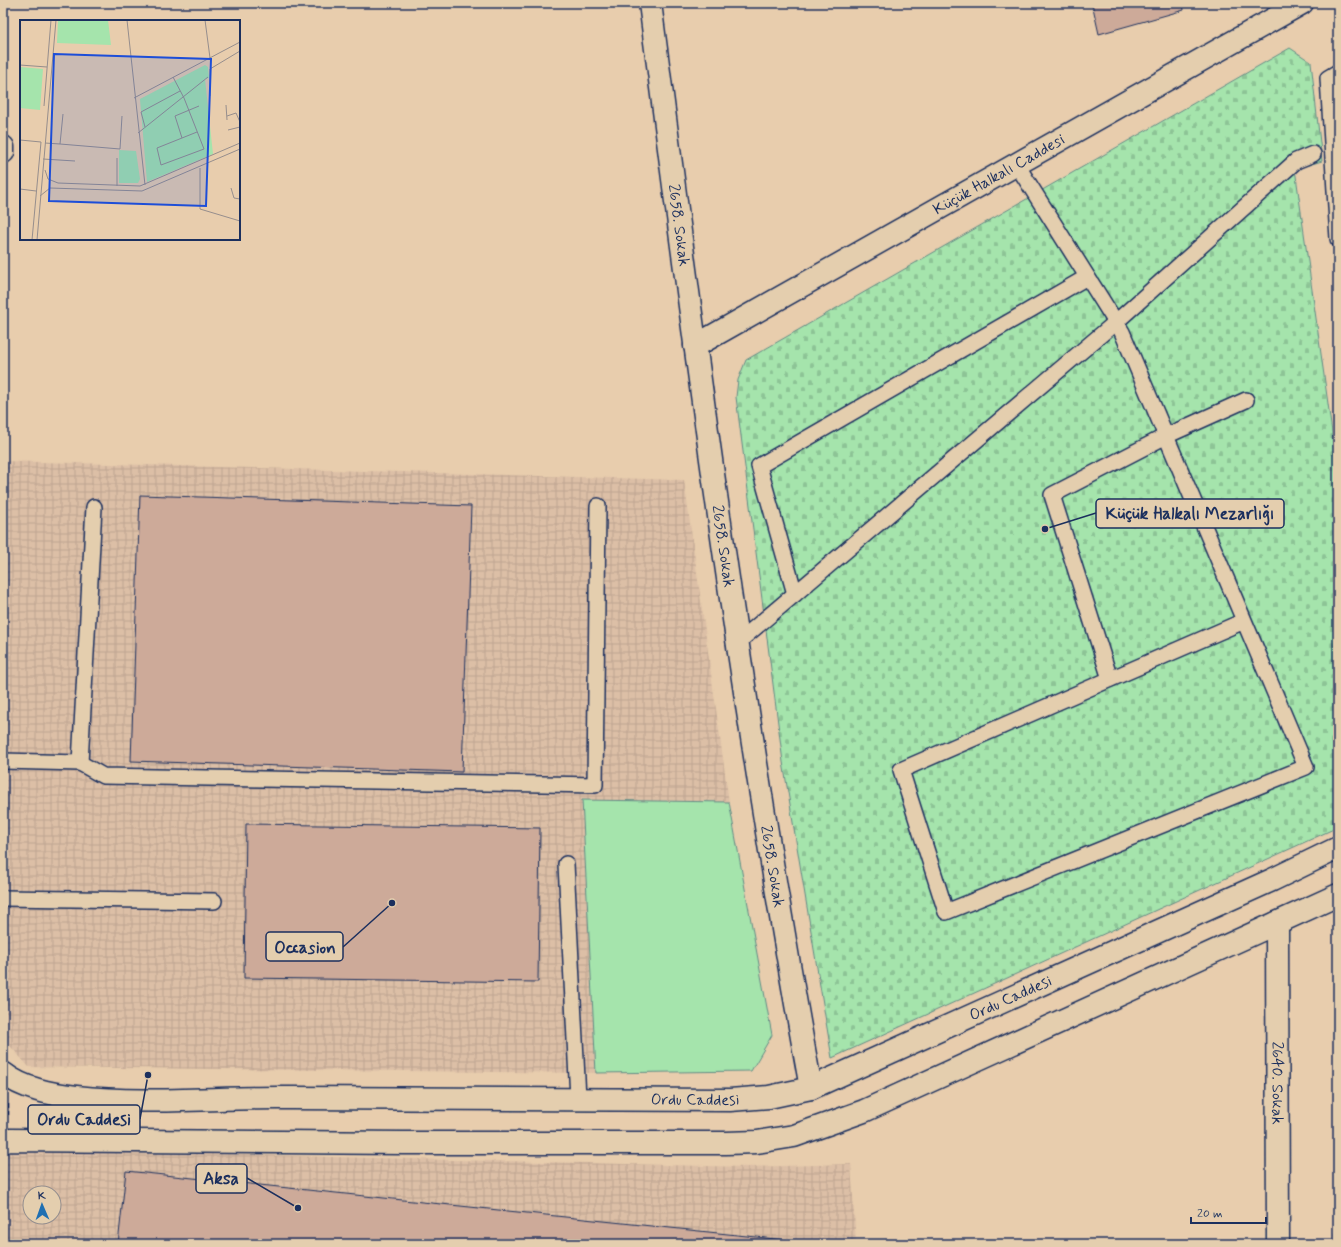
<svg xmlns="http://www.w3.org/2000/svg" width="1341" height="1247" font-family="Mynerve,sans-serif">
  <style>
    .industrial { fill: url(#industrial-grid); fill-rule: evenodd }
    .green { fill: #a5e4ac; stroke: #608a85 }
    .cemetery { fill: url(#cemetery-stones); stroke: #608a85 }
    .building { fill: #cdaa99; stroke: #1b2f5e }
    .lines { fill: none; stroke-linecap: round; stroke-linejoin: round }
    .lane-casing { stroke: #1b2f5e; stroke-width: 18 }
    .street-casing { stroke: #1b2f5e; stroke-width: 25 }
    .secondary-casing { stroke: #1b2f5e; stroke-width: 25 }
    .path { stroke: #1b2f5e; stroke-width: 2.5; stroke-dasharray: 4 3; stroke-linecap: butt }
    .lane { stroke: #e4ceae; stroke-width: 15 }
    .street { stroke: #e4ceae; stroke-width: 22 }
    .secondary { stroke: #e4ceae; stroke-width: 22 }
    .labels { text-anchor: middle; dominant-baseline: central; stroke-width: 3.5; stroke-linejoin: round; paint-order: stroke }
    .street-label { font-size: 16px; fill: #1b2f5e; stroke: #e4ceae }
    .inset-road { fill: none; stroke: #968e8d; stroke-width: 1 }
    .view { fill: #1d4ed8; fill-opacity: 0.15; stroke: #1d4ed8; stroke-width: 2 }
    .inset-edge { fill: none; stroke: #1b2f5e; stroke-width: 2 }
    .leader { fill: none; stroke: #1b2f5e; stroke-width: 1.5 }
    .callout-dot { fill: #1b2f5e; stroke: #e4ceae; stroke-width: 1.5 }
    .callout { fill: #e4ceae; stroke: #1b2f5e; stroke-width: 1.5 }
    .callout-label { font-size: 17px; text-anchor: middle; font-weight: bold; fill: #1b2f5e }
  </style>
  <defs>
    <pattern id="industrial-grid" width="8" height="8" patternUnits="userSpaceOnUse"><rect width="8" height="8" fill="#dcbfa6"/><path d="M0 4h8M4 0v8" fill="none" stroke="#bca491"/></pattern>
    <pattern id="cemetery-stones" width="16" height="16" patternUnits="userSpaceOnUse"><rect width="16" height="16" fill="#a5e4ac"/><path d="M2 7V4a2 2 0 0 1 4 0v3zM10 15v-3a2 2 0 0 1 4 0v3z" fill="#8dc496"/></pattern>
  </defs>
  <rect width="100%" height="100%" fill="#e8cdad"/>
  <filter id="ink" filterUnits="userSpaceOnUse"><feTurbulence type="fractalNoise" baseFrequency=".025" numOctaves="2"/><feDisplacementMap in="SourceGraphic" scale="8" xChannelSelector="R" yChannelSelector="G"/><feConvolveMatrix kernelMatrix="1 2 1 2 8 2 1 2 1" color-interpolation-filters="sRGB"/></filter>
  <g filter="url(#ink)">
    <g class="industrial">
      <path d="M3,461L684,480L729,802L582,800L596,1073L29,1067L3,1038Z"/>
      <path d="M4,1149L747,1167L851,1164L856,1244H3ZM30,1193H54V1217H30Z"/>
    </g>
    <path class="green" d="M582,800L729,802L772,1035L751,1071L596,1073Z"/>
    <path class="cemetery" d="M1290,48L1311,62L1322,161L1295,169L1338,475V827L832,1058L783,762L736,397L738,380L746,360Z"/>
    <g class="building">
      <path d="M1092,3H1183L1184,10L1099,34Z"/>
      <path d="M140,495L471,506L462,772L131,761Z"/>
      <path d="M246,824L540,828L538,982L244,978Z"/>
      <path d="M126,1171L823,1244H118Z"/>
      <path d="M1338,1219V1241L1334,1240Z"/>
    </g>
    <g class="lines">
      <defs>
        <g id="lane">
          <path d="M1338,72L1328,78L1338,239"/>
          <path d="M1017,165L1122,332L1306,767L946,912L901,770L1244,621"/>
          <path d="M795,594L759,466L1087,277"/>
          <path d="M737,643L1116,322L1296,161L1313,154"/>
          <path d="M1110,679L1052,495L1166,436L1246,400"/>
          <path d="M3,761L80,763L94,507"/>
          <path d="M80,763L103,776L595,785L598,506"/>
          <path d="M566,864L578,1098"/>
          <path d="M3,898L214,901"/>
        </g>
        <g id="street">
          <path id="s1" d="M650,3C697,366 745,728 811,1088"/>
          <path id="s2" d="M695,346L1302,3"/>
          <path id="s3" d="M1277,923L1278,1244"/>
        </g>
        <g id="secondary">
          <path d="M3,147V152"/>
          <path id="s4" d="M3,1073C23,1089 51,1094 76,1097C146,1105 218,1097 289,1098C436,1098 583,1099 730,1100L769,1097L811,1088L1272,880L1338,848"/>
          <path d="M3,1142L9,1140L404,1143H726L757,1142L794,1136L864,1111L1338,895"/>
        </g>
      </defs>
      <use href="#lane" class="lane-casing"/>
      <use href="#street" class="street-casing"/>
      <use href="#secondary" class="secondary-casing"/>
      <path class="path" d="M8,1104V1117"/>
      <use href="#lane" class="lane"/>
      <use href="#street" class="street"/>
      <use href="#secondary" class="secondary"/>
    </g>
  </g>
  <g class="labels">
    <g class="street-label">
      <text stroke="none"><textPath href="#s2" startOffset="349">Küçük Halkalı Caddesi</textPath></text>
      <text stroke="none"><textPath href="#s1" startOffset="224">2658. Sokak</textPath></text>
      <text stroke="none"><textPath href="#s1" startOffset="548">2658. Sokak</textPath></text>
      <text stroke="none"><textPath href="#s1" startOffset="872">2658. Sokak</textPath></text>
      <text stroke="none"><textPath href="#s4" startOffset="1033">Ordu Caddesi</textPath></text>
      <text stroke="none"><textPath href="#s3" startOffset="160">2640. Sokak</textPath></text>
      <text stroke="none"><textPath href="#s4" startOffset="697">Ordu Caddesi</textPath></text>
    </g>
  </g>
  <g transform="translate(20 20)">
    <rect width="220" height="220" fill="#e8cdad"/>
    <path d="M38,0H88L91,25L37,23ZM0,47L23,49L20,90L0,88ZM99,130L116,131L120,159L118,163H99Z" fill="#a5e4ac"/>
    <path d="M185,45L188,47L189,58L185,59L193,134L127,162L120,79Z" fill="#a5e4ac"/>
    <path class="inset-road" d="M107,0L125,165M185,0L190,38M0,45L27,47M153,57L164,78L184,129L141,145L137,128L177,112M190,76V49L220,31M114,78L220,22M206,85L207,100M24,86L31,0M207,96L216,93L220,102M125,107L121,92L160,71M208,110L220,107M118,113L188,57M162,118L155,96L179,86M0,120L21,122M25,123L40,124L43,94M40,124L100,129L102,96M97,138V166M23,139L55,141M180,148V189L220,201M25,150L28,159L38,163L120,166L220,123M211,168L214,178L220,179M0,169L16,171M20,176L30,168L122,171L220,129M12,220L21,122M17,220L36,0"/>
    <path class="view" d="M34,34L191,39L186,186L29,181Z"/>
    <rect width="220" height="220" class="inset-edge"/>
  </g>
  <path class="leader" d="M1045 529L1096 513M392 903L343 947M148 1075L140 1119M298 1208L247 1178"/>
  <g class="callout-dot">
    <circle cx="1045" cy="529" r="4"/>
    <circle cx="392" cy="903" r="4"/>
    <circle cx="148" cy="1075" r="4"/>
    <circle cx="298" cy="1208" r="4"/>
  </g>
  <g class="callout">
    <rect x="1096" y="499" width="188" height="29" rx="4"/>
    <rect x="266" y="932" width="77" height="29" rx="4"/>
    <rect x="28" y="1105" width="112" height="29" rx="4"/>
    <rect x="196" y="1164" width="51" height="29" rx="4"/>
  </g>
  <g class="callout-label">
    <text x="1190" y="519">Küçük Halkalı Mezarlığı</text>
    <text x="305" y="953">Occasion</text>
    <text x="84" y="1125">Ordu Caddesi</text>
    <text x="221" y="1184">Aksa</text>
  </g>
  <rect width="1341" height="1247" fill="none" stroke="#e4ceae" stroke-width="16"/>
  <rect x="8" y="8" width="1325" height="1231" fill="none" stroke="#1b2f5e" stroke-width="1.5" filter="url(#ink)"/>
  <g transform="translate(42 1205) rotate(358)"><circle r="19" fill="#e4ceae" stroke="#948e8e"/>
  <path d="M0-3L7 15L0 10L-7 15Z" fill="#1f6fb2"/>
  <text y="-6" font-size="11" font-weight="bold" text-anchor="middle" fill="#1b2f5e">K</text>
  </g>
  <path d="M1191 1217v6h75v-6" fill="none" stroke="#1b2f5e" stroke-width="2"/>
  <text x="1197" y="1217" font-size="12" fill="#1b2f5e" stroke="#e4ceae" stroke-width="3" paint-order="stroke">20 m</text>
</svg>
